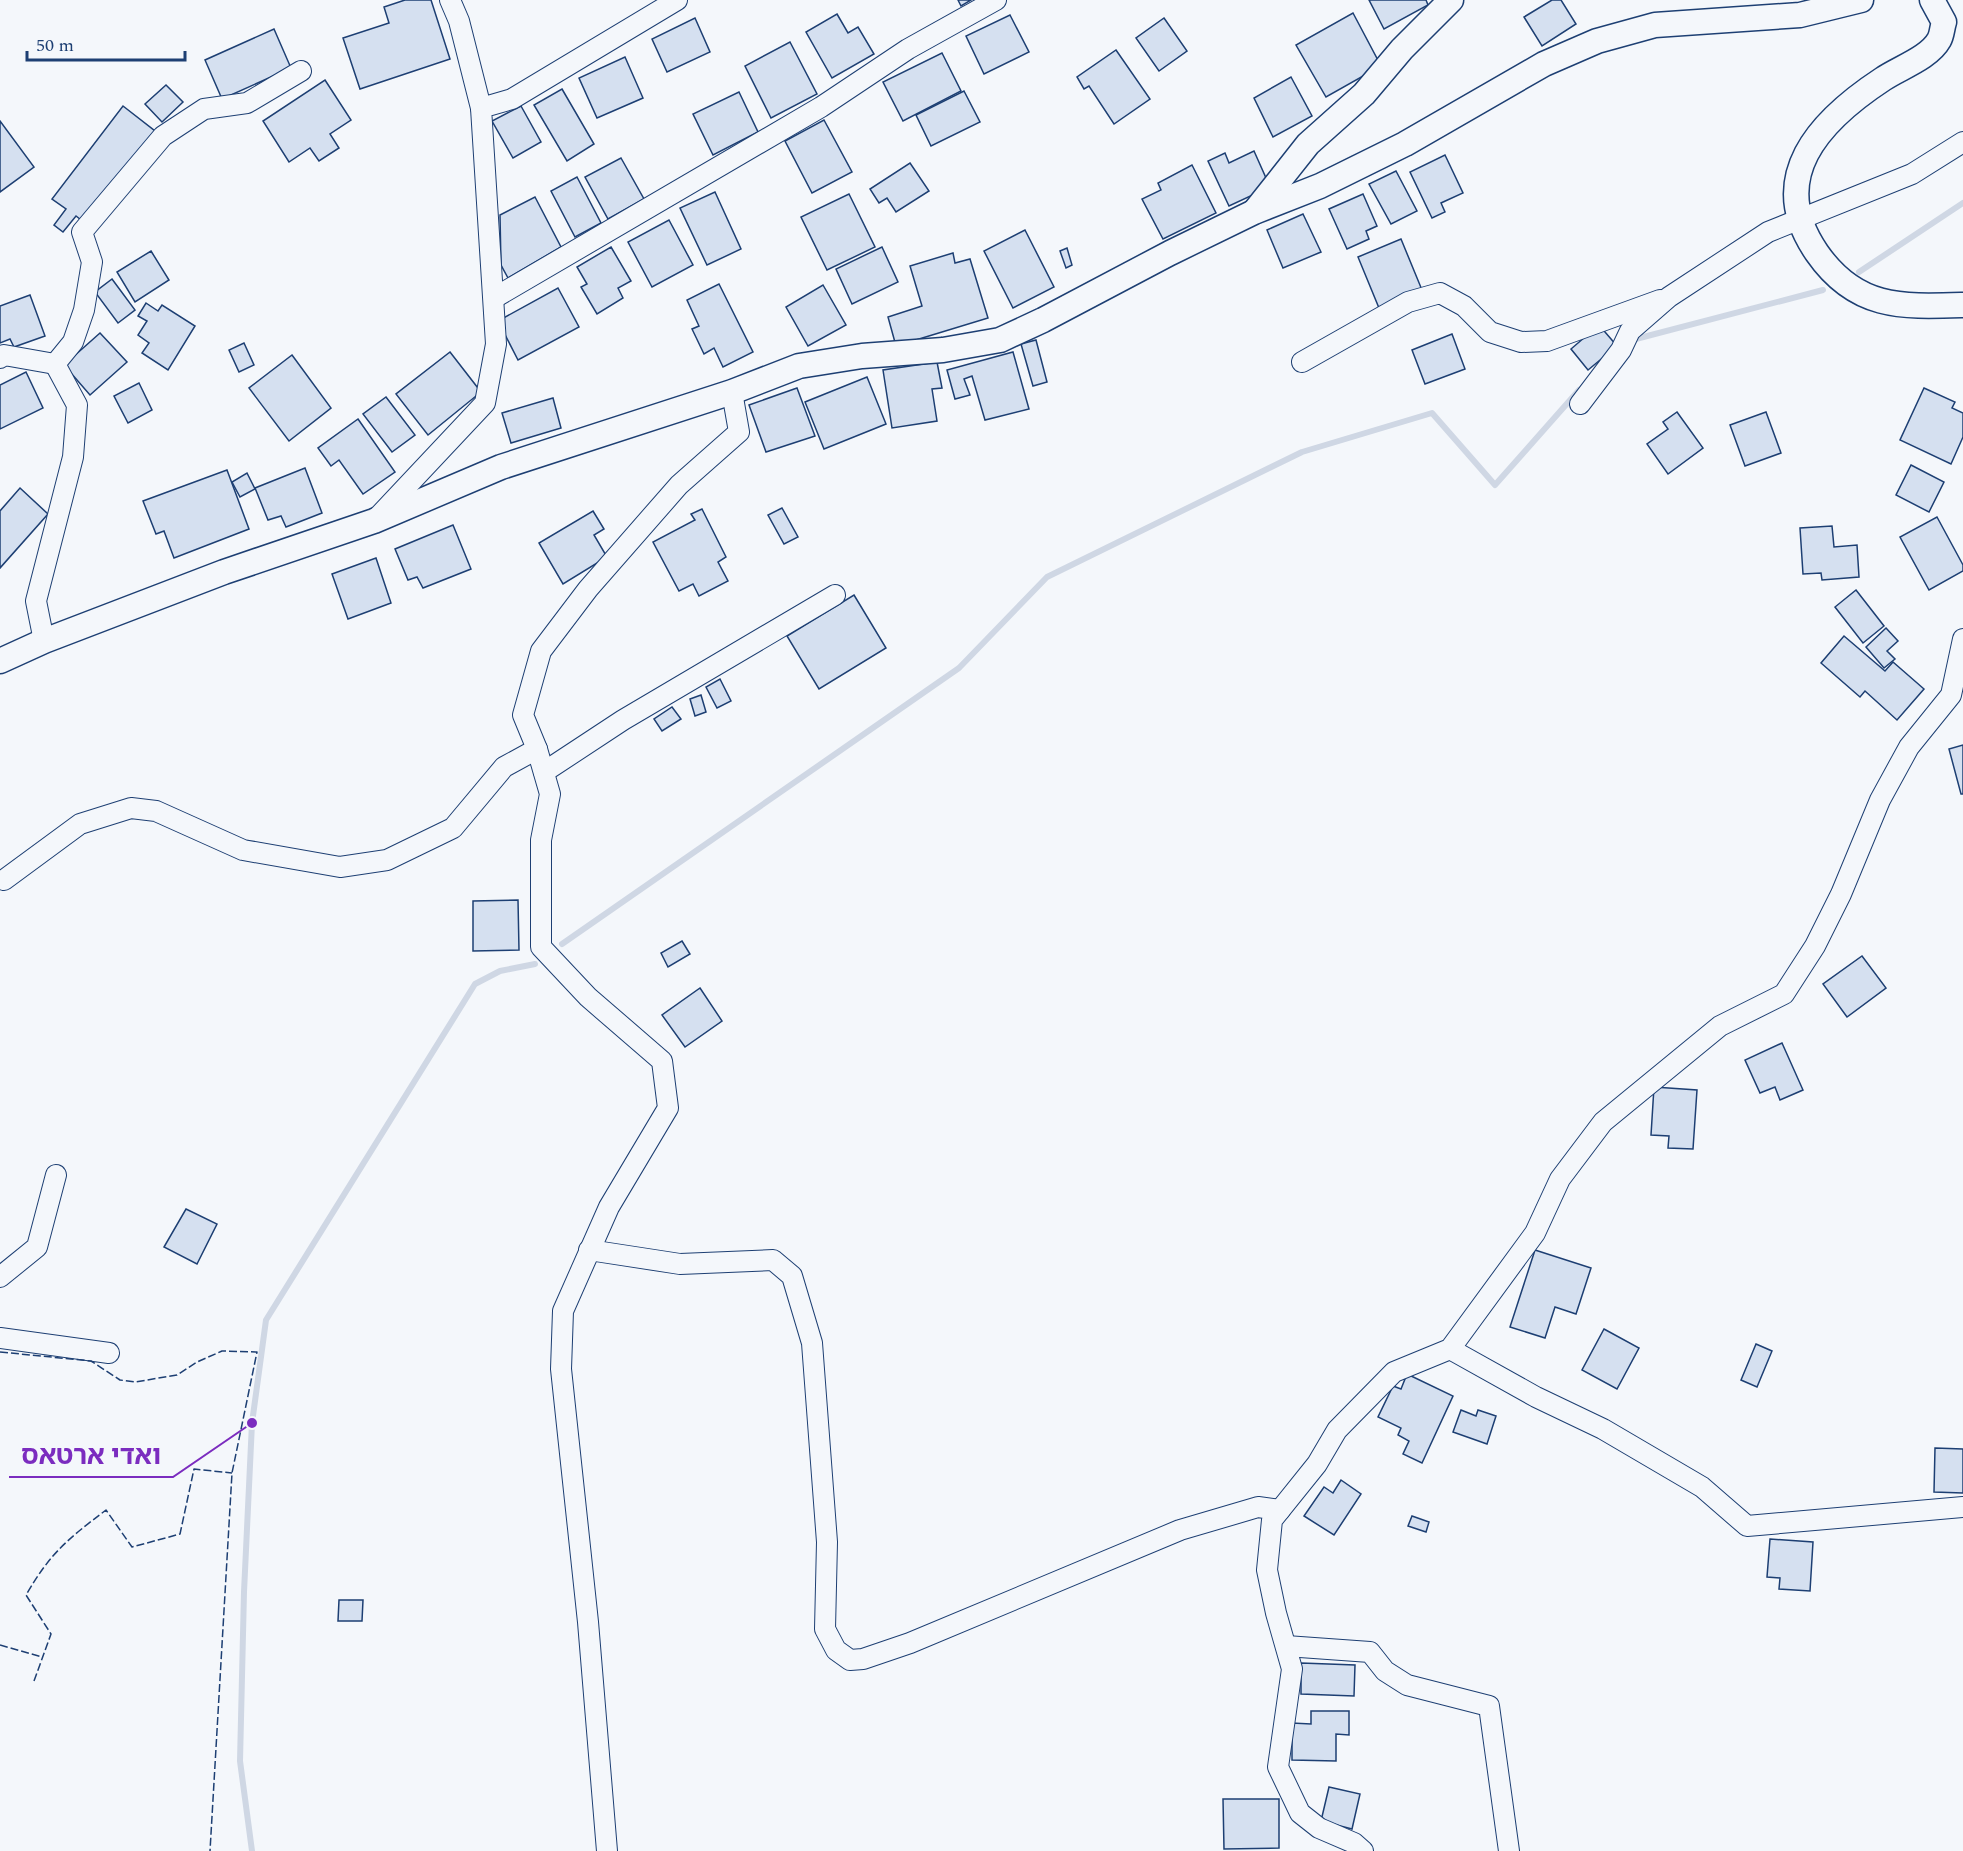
<svg xmlns="http://www.w3.org/2000/svg" width="1963" height="1851" font-family="Spectral,'Noto Sans Hebrew',serif">
  <style>
    .lines { fill: none; stroke-linecap: round; stroke-linejoin: round }
    .stream { stroke: #cfd7e4; stroke-width: 6 }
    .building { fill: #d5e0f0; stroke: #1d3f73; stroke-width: 1.5 }
    .minor-casing { stroke: #1d3f73; stroke-width: 22 }
    .tertiary-casing { stroke: #1d3f73; stroke-width: 27 }
    .minor { stroke: #f4f7fb; stroke-width: 20 }
    .tertiary { stroke: #f4f7fb; stroke-width: 24 }
    .fence { stroke: #1d3f73; stroke-width: 1.5; stroke-dasharray: 8 3; stroke-linecap: butt }
    .leader { fill: none; stroke: #7b2cbf; stroke-width: 2 }
    .callout-dot { fill: #7b2cbf; stroke: #f4f7fb; stroke-width: 2 }
    .callout-label { font-size: 26px; text-anchor: middle; font-weight: bold; fill: #7b2cbf; stroke: #f4f7fb; stroke-width: 4.5; stroke-linejoin: round; paint-order: stroke }
  </style>
  <rect width="100%" height="100%" fill="#f4f7fb"/>
  <g class="lines">
    <g class="stream">
      <path d="M1859,272L1963,203"/>
      <path d="M1632,340L1823,290"/>
      <path d="M562,944L959,668L1047,577L1302,452L1432,413L1495,485L1579,390"/>
      <path d="M252,1851L240,1761L244,1592L252,1423L266,1320L475,984L500,971L535,964"/>
    </g>
  </g>
  <g class="building">
    <path d="M405,0H431L450,59L360,89L343,38L389,23L384,7Z"/>
    <path d="M958,0H971L961,6Z"/>
    <path d="M1369,0H1426L1428,5L1384,29Z"/>
    <path d="M1552,0H1561L1576,24L1542,46L1524,17Z"/>
    <path d="M1353,13L1381,66L1326,97L1296,45Z"/>
    <path d="M837,14L848,33L858,27L874,54L832,78L806,32Z"/>
    <path d="M1010,15L1029,52L984,74L966,36Z"/>
    <path d="M695,18L710,52L667,72L652,39Z"/>
    <path d="M1164,18L1187,51L1159,71L1136,38Z"/>
    <path d="M274,29L291,68L222,99L205,60Z"/>
    <path d="M790,42L817,94L771,118L745,66Z"/>
    <path d="M1116,50L1150,99L1114,124L1089,86L1084,89L1077,77Z"/>
    <path d="M942,53L961,91L903,121L883,82Z"/>
    <path d="M625,57L643,98L597,118L579,78Z"/>
    <path d="M1291,77L1312,116L1273,137L1254,98Z"/>
    <path d="M325,80L351,120L330,134L339,148L319,161L310,148L289,162L263,121Z"/>
    <path d="M166,85L183,102L162,122L145,104Z"/>
    <path d="M562,89L594,144L567,161L534,105Z"/>
    <path d="M964,91L980,122L931,146L916,115Z"/>
    <path d="M739,92L758,132L713,155L693,114Z"/>
    <path d="M123,106L155,131L85,223L76,216L63,232L54,225L66,209L52,199Z"/>
    <path d="M521,106L541,142L513,158L492,121Z"/>
    <path d="M824,120L852,172L812,193L785,141Z"/>
    <path d="M0,121L34,167L0,192Z"/>
    <path d="M1254,151L1270,187L1229,206L1208,161L1225,153L1229,163Z"/>
    <path d="M1445,155L1463,193L1441,203L1445,212L1432,218L1410,172Z"/>
    <path d="M621,158L644,199L608,219L585,177Z"/>
    <path d="M910,163L929,191L896,212L887,198L879,203L870,189Z"/>
    <path d="M1192,165L1216,213L1163,239L1142,199L1161,190L1158,183Z"/>
    <path d="M1396,171L1417,211L1391,224L1369,184Z"/>
    <path d="M577,177L601,223L575,237L551,191Z"/>
    <path d="M715,192L741,249L707,265L680,208Z"/>
    <path d="M849,194L875,247L827,270L801,217Z"/>
    <path d="M1363,194L1377,226L1366,231L1369,239L1347,249L1329,209Z"/>
    <path d="M535,197L561,247L508,278L501,265L500,215Z"/>
    <path d="M1303,214L1321,252L1283,268L1267,230Z"/>
    <path d="M669,220L693,265L652,287L628,242Z"/>
    <path d="M1025,230L1054,287L1013,308L984,251Z"/>
    <path d="M1401,239L1422,290L1379,308L1358,257Z"/>
    <path d="M611,247L631,281L618,288L623,298L597,314L581,287L587,284L577,267Z"/>
    <path d="M882,247L898,282L852,304L836,269Z"/>
    <path d="M1067,248L1072,265L1066,268L1060,251Z"/>
    <path d="M151,251L169,280L135,302L117,272Z"/>
    <path d="M953,253L955,263L970,259L988,318L896,346L888,317L922,306L910,266Z"/>
    <path d="M112,279L135,310L118,323L95,292Z"/>
    <path d="M719,284L753,352L723,367L714,348L704,354L692,329L699,326L687,300Z"/>
    <path d="M823,285L846,325L808,346L786,307Z"/>
    <path d="M558,288L579,327L518,360L498,321Z"/>
    <path d="M30,295L45,336L14,347L10,339L0,343V306Z"/>
    <path d="M146,303L158,311L162,305L195,326L168,370L142,353L149,343L138,335L147,321L138,316Z"/>
    <path d="M1599,325L1617,346L1588,370L1571,349Z"/>
    <path d="M100,333L127,362L90,395L64,365Z"/>
    <path d="M1452,334L1465,369L1425,384L1412,350Z"/>
    <path d="M1036,340L1047,382L1033,386L1021,344Z"/>
    <path d="M244,343L254,365L239,372L229,350Z"/>
    <path d="M450,352L481,392L428,435L396,394Z"/>
    <path d="M1013,352L1029,409L985,420L972,376L964,379L970,395L955,399L947,370Z"/>
    <path d="M292,355L331,408L289,441L249,388Z"/>
    <path d="M937,362L942,388L932,389L937,421L892,428L883,370Z"/>
    <path d="M26,372L43,408L0,429V385Z"/>
    <path d="M867,377L886,424L824,449L805,402Z"/>
    <path d="M139,383L152,410L128,423L114,396Z"/>
    <path d="M797,388L815,436L766,452L749,405Z"/>
    <path d="M1924,388L1955,402L1952,408L1963,413V437L1951,464L1900,440Z"/>
    <path d="M386,397L415,435L392,452L363,414Z"/>
    <path d="M553,398L561,428L511,443L502,413Z"/>
    <path d="M1677,412L1703,448L1668,474L1647,444L1668,429L1663,422Z"/>
    <path d="M1766,412L1781,453L1745,466L1730,425Z"/>
    <path d="M358,419L395,472L363,494L339,460L331,466L318,448Z"/>
    <path d="M1911,465L1944,482L1929,512L1896,495Z"/>
    <path d="M305,468L322,513L286,527L281,516L268,520L255,488Z"/>
    <path d="M227,470L249,529L174,558L164,531L156,534L143,501Z"/>
    <path d="M247,473L255,489L240,497L232,482Z"/>
    <path d="M20,488L48,514L0,568V511Z"/>
    <path d="M782,508L798,537L784,544L768,515Z"/>
    <path d="M702,509L726,557L718,562L728,581L699,596L693,584L679,591L653,542L695,520L691,514Z"/>
    <path d="M593,511L604,529L594,535L607,557L563,584L539,543Z"/>
    <path d="M1937,517L1963,565V571L1929,590L1900,537Z"/>
    <path d="M453,525L471,569L423,588L417,577L408,580L395,549Z"/>
    <path d="M1832,526L1834,547L1857,545L1859,577L1822,580L1821,573L1803,574L1800,528Z"/>
    <path d="M376,558L391,603L348,619L332,574Z"/>
    <path d="M1856,590L1884,626L1863,643L1835,607Z"/>
    <path d="M854,595L886,648L819,689L787,636Z"/>
    <path d="M1886,628L1898,641L1887,651L1895,659L1884,668L1866,647Z"/>
    <path d="M1844,636L1885,671L1893,662L1924,689L1897,720L1865,691L1860,697L1821,663Z"/>
    <path d="M720,679L731,701L717,708L706,687Z"/>
    <path d="M701,695L706,712L695,716L690,699Z"/>
    <path d="M672,707L681,719L662,731L654,719Z"/>
    <path d="M1963,745V794H1961L1949,749Z"/>
    <path d="M518,900L519,950L473,951V901Z"/>
    <path d="M682,941L690,954L668,967L661,953Z"/>
    <path d="M1862,956L1886,988L1847,1017L1823,984Z"/>
    <path d="M700,988L722,1021L685,1047L662,1015Z"/>
    <path d="M1782,1043L1803,1090L1780,1100L1775,1087L1760,1093L1745,1060Z"/>
    <path d="M1654,1087L1697,1090L1693,1149L1668,1148L1669,1136L1651,1135Z"/>
    <path d="M186,1209L217,1224L197,1264L164,1247Z"/>
    <path d="M1535,1250L1591,1268L1576,1314L1555,1307L1545,1338L1510,1327Z"/>
    <path d="M1604,1329L1639,1348L1617,1389L1582,1370Z"/>
    <path d="M1756,1344L1772,1351L1757,1387L1741,1380Z"/>
    <path d="M1407,1374L1453,1396L1422,1463L1403,1454L1409,1441L1398,1435L1401,1428L1378,1417L1393,1386L1401,1389Z"/>
    <path d="M1461,1410L1476,1416L1478,1410L1496,1416L1487,1444L1453,1432Z"/>
    <path d="M1935,1448L1963,1449V1493L1934,1492Z"/>
    <path d="M1341,1480L1361,1494L1334,1535L1304,1516L1324,1487L1333,1493Z"/>
    <path d="M1412,1516L1429,1522L1426,1532L1408,1526Z"/>
    <path d="M1770,1539L1813,1542L1810,1591L1779,1589L1780,1578L1767,1577Z"/>
    <path d="M339,1600H363L362,1621H338Z"/>
    <path d="M1301,1663L1355,1665L1354,1696L1301,1694Z"/>
    <path d="M1311,1711H1349V1735L1336,1734V1761L1292,1760V1723L1311,1724Z"/>
    <path d="M1329,1787L1360,1794L1352,1829L1321,1821Z"/>
    <path d="M1223,1799H1279V1848L1224,1849Z"/>
  </g>
  <g class="lines">
    <defs>
      <g id="minor">
        <path d="M450,0L459,21L481,108"/>
        <path d="M494,298L821,107L908,49L996,0"/>
        <path d="M0,358L4,355L55,364"/>
        <path d="M1302,362L1408,302L1440,293L1464,306L1490,332L1521,342L1547,341L1660,300"/>
        <path d="M1580,404L1621,350L1630,331L1669,297L1768,232L1912,174L1963,142"/>
        <path d="M376,519L485,403L496,344L481,108L512,99L677,0"/>
        <path d="M44,641L36,601L73,457L77,405L55,364L73,342L84,310L92,262L82,232L163,136L204,109L247,103L301,71"/>
        <path d="M544,772L623,720L835,595"/>
        <path d="M4,880L80,824L131,808L156,811L243,850L340,867L387,860L453,828L504,767L537,749"/>
        <path d="M589,1250L680,1264L773,1260L792,1276L812,1343L827,1542L825,1629L836,1650L850,1660L863,1659L910,1643L1180,1530L1258,1507L1280,1510"/>
        <path d="M0,1277L37,1247L56,1175"/>
        <path d="M0,1338L109,1353"/>
        <path d="M1450,1349L1536,1397L1603,1429L1702,1487L1747,1526L1963,1507"/>
        <path d="M1286,1646L1370,1652L1385,1671L1407,1685L1489,1706L1509,1851"/>
        <path d="M607,1851L588,1622L561,1369L563,1311L609,1207L668,1108L662,1061L588,997L541,947V840L550,794L537,749L523,715L541,651L588,589L679,485L739,432L732,392"/>
        <path d="M1363,1851L1354,1843L1319,1828L1300,1813L1278,1767L1292,1669L1276,1613L1267,1570L1272,1520L1317,1464L1337,1430L1394,1372L1450,1349L1535,1233L1560,1179L1603,1122L1720,1026L1784,994L1815,946L1841,894L1880,800L1909,747L1951,695L1963,639"/>
      </g>
      <g id="tertiary">
        <path d="M1932,0L1944,22C1942,28 1942,35 1939,40C1929,58 1899,68 1883,79C1819,121 1765,178 1817,253C1856,309 1901,307 1963,305"/>
        <path d="M1255,211L1308,144L1364,94L1402,49L1451,0"/>
        <path d="M0,661L44,641L224,572L374,521L501,467L732,392L799,366L862,356L943,350L1000,340L1043,320L1170,253L1254,212L1320,186L1405,144L1544,64L1597,41L1655,25L1800,15L1861,0"/>
      </g>
    </defs>
    <use href="#minor" class="minor-casing"/>
    <use href="#tertiary" class="tertiary-casing"/>
    <use href="#minor" class="minor"/>
    <use href="#tertiary" class="tertiary"/>
    <g class="fence">
      <path d="M0,1352L91,1361L120,1380L135,1382L177,1375L197,1362L222,1351L257,1352L232,1473L210,1851"/>
      <path d="M0,1645L42,1657"/>
      <path d="M34,1681L51,1634L26,1595C51,1552 68,1539 106,1510L132,1547L180,1534L194,1469L232,1473"/>
    </g>
  </g>
  <path class="leader" d="M252 1423L173 1477H9"/>
  <circle class="callout-dot" cx="252" cy="1423" r="6"/>
  <g class="callout-label">
    <text x="91" y="1464">ואדי ארטאס</text>
  </g>
  <path d="M27 51v9h158v-9" fill="none" stroke="#1d3f73" stroke-width="3"/>
  <text x="36" y="51" font-size="18" fill="#1d3f73" stroke="#f4f7fb" stroke-width="4.5" paint-order="stroke">50 m</text>
</svg>
